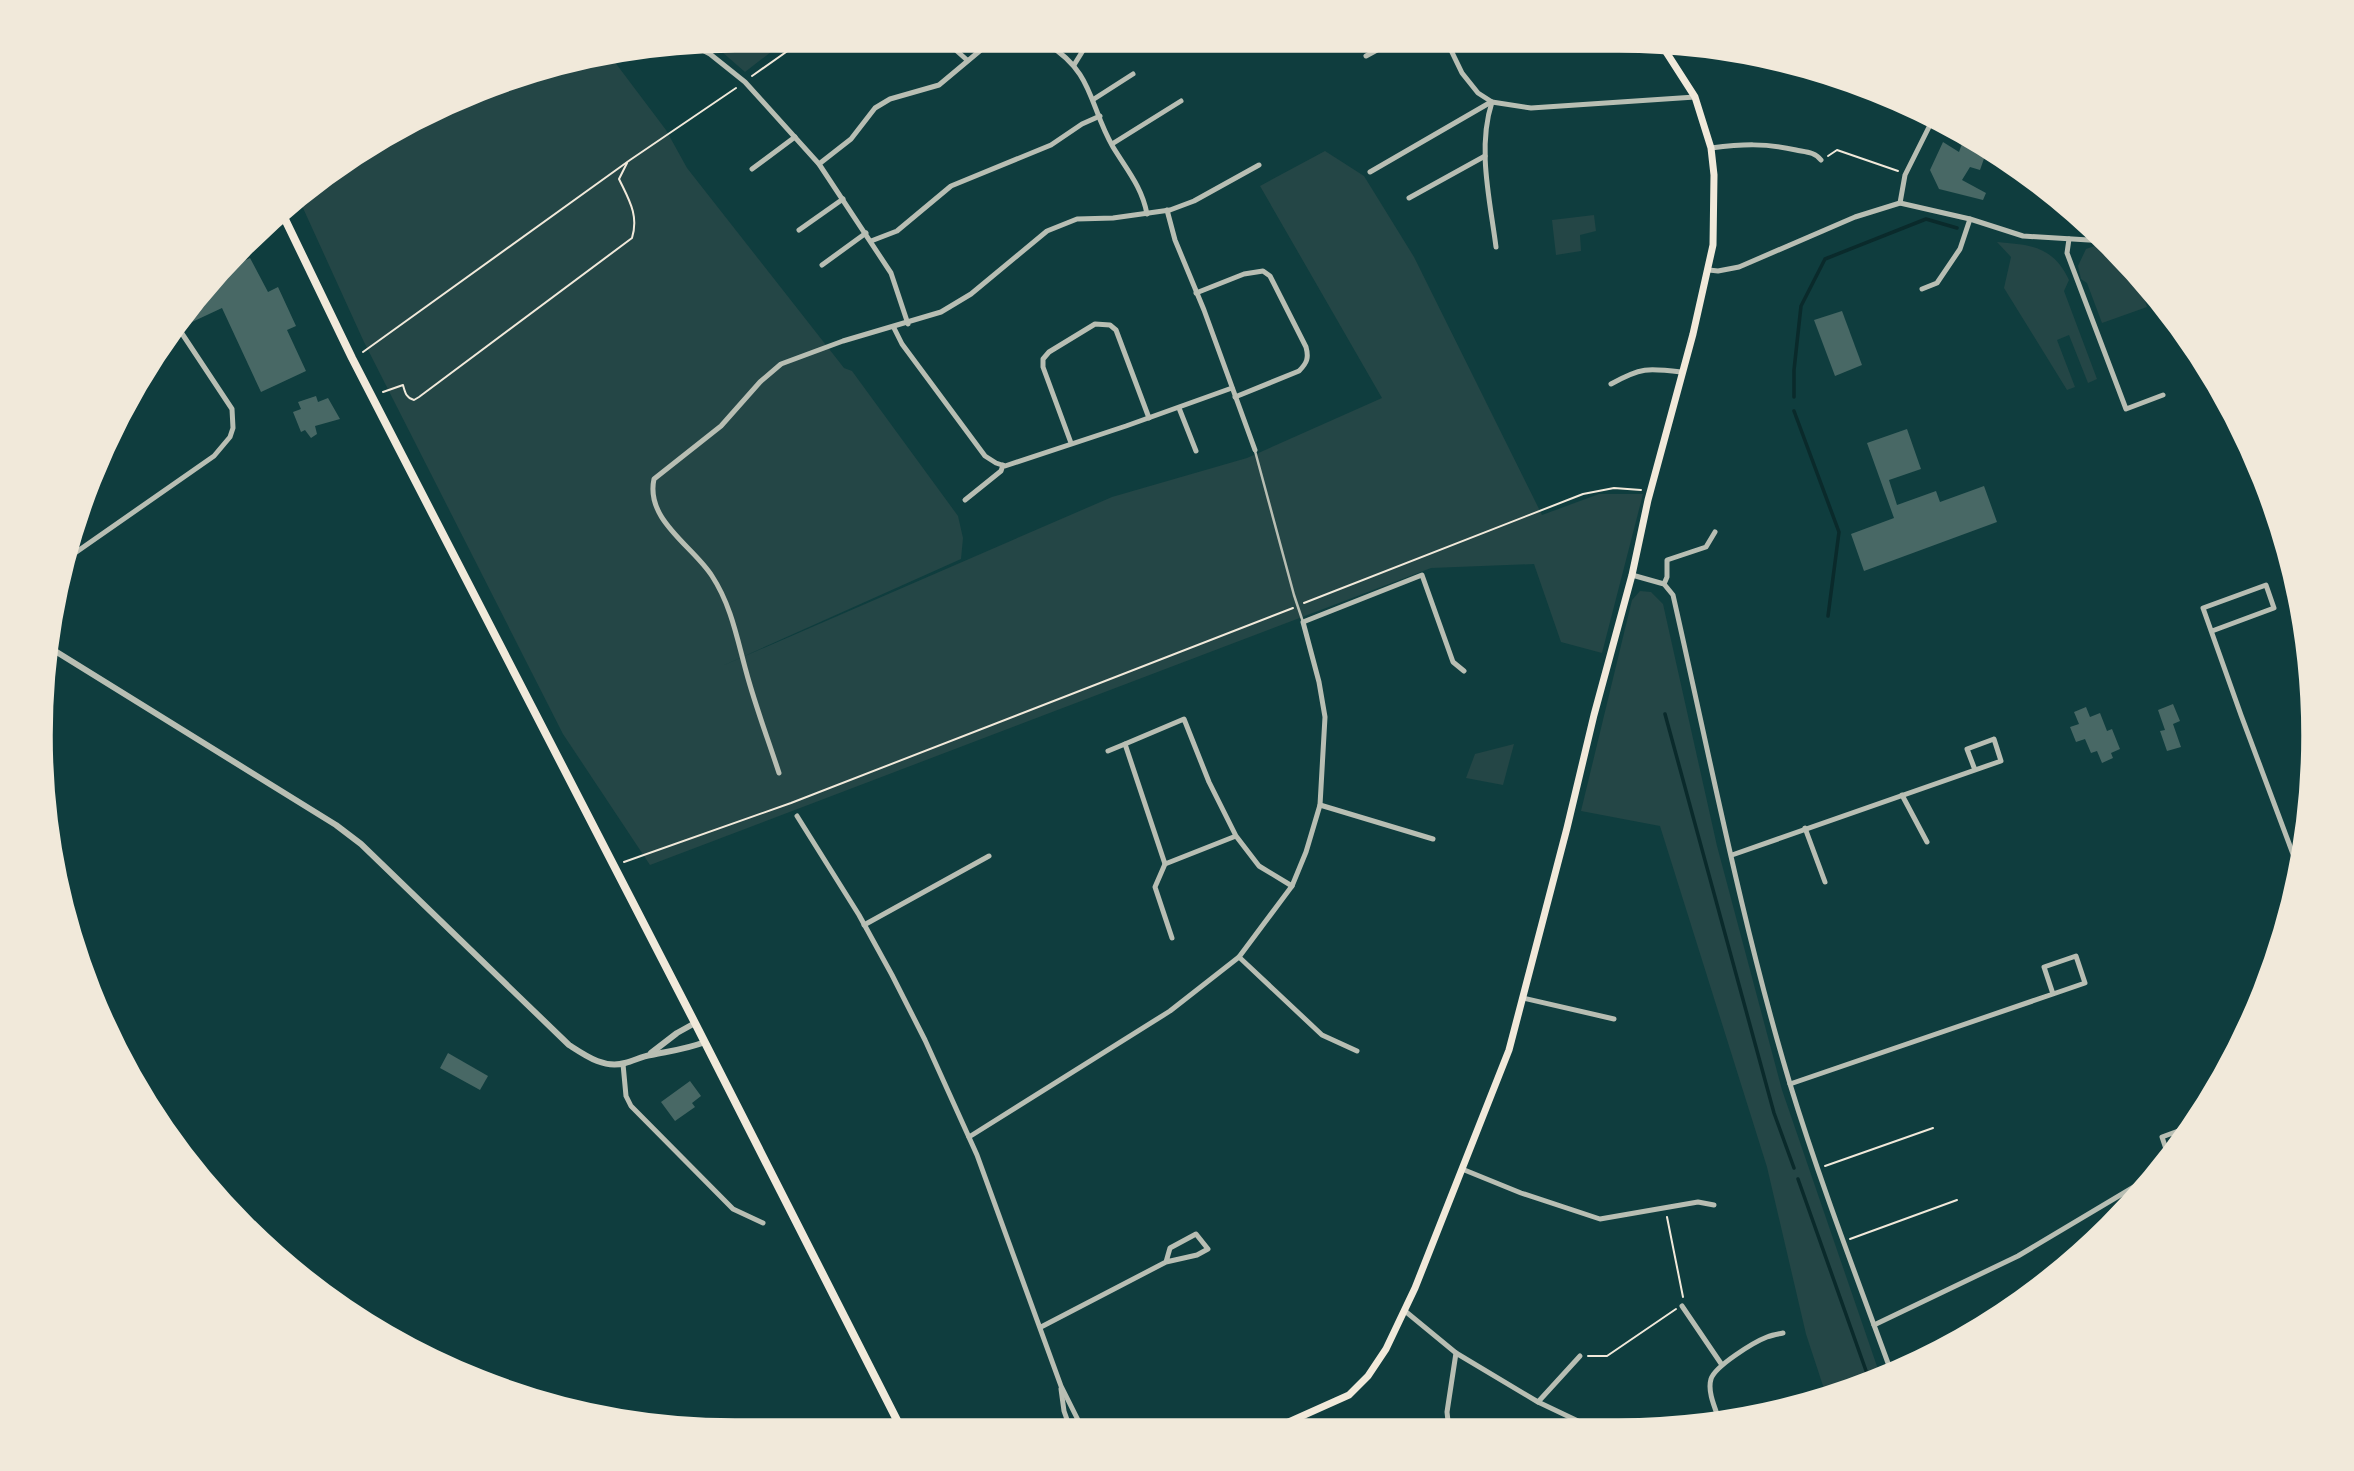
<svg xmlns="http://www.w3.org/2000/svg" width="2354" height="1471" font-family="'IBM Plex Sans',sans-serif">
  <style>
    .green { fill: #244646 }
    .lines { fill: none; stroke-linecap: round; stroke-linejoin: round }
    .stream { stroke: #0a2a2b; stroke-width: 3.5 }
    .building { fill: #486865 }
    .path { stroke: #f1e9da; stroke-width: 2 }
    .service { stroke: #b8beb3; stroke-width: 2.5 }
    .minor { stroke: #b8beb3; stroke-width: 5 }
    .tertiary { stroke: #b8beb3; stroke-width: 6 }
    .secondary { stroke: #f1e9da; stroke-width: 7 }
    .primary { stroke: #f1e9da; stroke-width: 8 }
    .rim { fill: none; stroke: #f1e9da; stroke-width: 3.5 }
  </style>
  <rect width="100%" height="100%" fill="#0f3d3e"/>
  <g class="green">
    <path d="M714,45H780L745,72Z"/>
    <path d="M608,53L666,130L687,168L844,368L852,371L958,516L963,538L961,559L722,666L1112,497L1247,458L1382,398L1260,186L1325,151L1364,176L1414,257L1542,515L1599,494H1643L1602,653L1561,642L1534,564L1431,568L650,865L563,734L364,342L298,197L348,156L512,75Z"/>
    <path d="M1594,215L1596,231L1580,235L1581,251L1556,255L1552,220Z"/>
    <path d="M1997,242C2031,245 2053,246 2069,280L2064,291L2097,379L2088,383L2069,335L2057,340L2075,387L2067,390L2004,288L2011,257Z"/>
    <path d="M2106,242L2143,276L2149,286L2141,289L2147,307L2102,323L2087,283L2081,279L2078,266L2086,249Z"/>
    <path d="M1640,591L1651,592L1663,604L1717,846L1782,1090L1881,1378L1827,1398L1806,1334L1767,1167L1660,826L1581,811L1632,600Z"/>
    <path d="M1514,744L1503,785L1466,778L1475,754Z"/>
  </g>
  <g class="lines">
    <g class="stream">
      <path d="M1864,86L1922,117L1932,119"/>
      <path d="M1794,397V370L1801,306L1825,259L1926,219L1957,228"/>
      <path d="M1794,411L1839,532L1828,616"/>
      <path d="M1665,714L1774,1113L1794,1168"/>
      <path d="M1798,1179L1870,1382"/>
    </g>
  </g>
  <g class="building">
    <path d="M1963,141L1987,150L1980,170L1970,167L1962,180L1986,193L1983,200L1939,189L1930,170L1943,142L1959,152Z"/>
    <path d="M250,258L268,292L278,287L296,326L287,330L306,371L261,392L222,308L192,322L185,308L215,274Z"/>
    <path d="M1842,311L1862,365L1835,376L1814,320Z"/>
    <path d="M316,396L318,402L328,398L340,419L315,426L317,434L311,438L305,430L301,432L293,412L301,409L298,402Z"/>
    <path d="M1907,429L1921,469L1889,480L1897,505L1936,491L1940,502L1984,486L1997,522L1864,571L1851,534L1894,518L1867,443Z"/>
    <path d="M2173,704L2180,721L2173,724L2181,747L2167,751L2160,731L2165,730L2158,710Z"/>
    <path d="M2086,707L2090,717L2100,713L2107,731L2112,729L2120,749L2111,753L2113,758L2102,763L2097,751L2091,753L2085,739L2076,742L2070,727L2079,724L2074,712Z"/>
    <path d="M448,1053L488,1076L480,1090L440,1068Z"/>
    <path d="M690,1081L701,1096L692,1103L695,1107L675,1121L661,1102Z"/>
  </g>
  <g class="lines">
    <g class="path">
      <path d="M752,76L796,45"/>
      <path d="M1828,156L1837,150L1898,171"/>
      <path d="M363,352L630,160L736,88"/>
      <path d="M383,392L403,385C405,392 406,398 414,400L419,397L632,238C639,215 629,200 619,179L627,163"/>
      <path d="M1304,603L1583,494L1614,488L1641,490"/>
      <path d="M624,862L791,803L1293,608"/>
      <path d="M1825,1166L1933,1128"/>
      <path d="M1667,1217L1683,1297"/>
      <path d="M1850,1239L1957,1200"/>
      <path d="M1588,1356H1607L1676,1309"/>
      <path d="M1257,1429L1266,1426"/>
    </g>
    <path class="service" d="M1255,451L1294,595L1303,622"/>
    <g class="minor">
      <path d="M949,44L967,60"/>
      <path d="M1047,44C1094,72 1089,106 1113,147C1127,170 1142,187 1147,214"/>
      <path d="M1448,44L1462,73L1478,93L1492,102L1531,108L1695,97"/>
      <path d="M693,45L710,54L745,82L819,164L891,273L908,324"/>
      <path d="M1451,49L1460,44"/>
      <path d="M1366,56L1388,44"/>
      <path d="M1074,65L1087,44"/>
      <path d="M1094,99L1133,74"/>
      <path d="M1492,102C1477,148 1490,200 1496,247"/>
      <path d="M1112,144L1181,101"/>
      <path d="M1711,148C1743,144 1764,143 1796,150C1806,152 1815,152 1821,160"/>
      <path d="M819,164L851,139L875,108L890,99L939,85L988,44"/>
      <path d="M752,169L795,137"/>
      <path d="M1370,172L1491,102"/>
      <path d="M1409,198L1485,156"/>
      <path d="M1900,203L1905,175L1933,119"/>
      <path d="M1167,210L1175,240L1204,310L1255,450"/>
      <path d="M799,230L843,199"/>
      <path d="M2069,239L2067,253L2126,409L2163,395"/>
      <path d="M871,241L897,231L951,186L1051,145L1082,124L1100,116"/>
      <path d="M822,265L866,233"/>
      <path d="M1709,270L1718,271L1739,267L1855,217L1900,203L1970,219L2023,236L2105,241"/>
      <path d="M1922,289L1937,283L1960,249L1970,219"/>
      <path d="M1196,293L1244,274L1263,271L1270,276L1306,347C1309,358 1307,363 1299,371L1235,397"/>
      <path d="M894,328L902,344L985,456L996,463L1005,466L1126,426L1232,388"/>
      <path d="M1611,384C1641,367 1648,368 1682,372"/>
      <path d="M1179,408L1196,451"/>
      <path d="M1071,443L1043,367V359L1049,352L1095,324L1110,325L1116,330L1149,418"/>
      <path d="M965,500L1001,471L1003,465"/>
      <path d="M62,562L214,456L230,437L233,428L232,409L175,323"/>
      <path d="M1632,575L1664,584L1673,595C1710,758 1742,924 1790,1084C1820,1182 1857,1278 1892,1374"/>
      <path d="M1664,584L1667,577V560L1706,547L1715,532"/>
      <path d="M2212,631L2274,608L2266,585L2203,608L2241,715L2299,870"/>
      <path d="M1108,751L1125,744"/>
      <path d="M779,773C768,739 755,705 746,671C737,638 731,605 712,576C693,546 645,520 654,479L721,426L760,382L781,364L843,341L941,312L971,294L1047,231L1077,219L1113,218L1170,210L1194,201L1259,165"/>
      <path d="M1902,795L1927,842"/>
      <path d="M1320,805L1433,839"/>
      <path d="M797,816L859,915L892,975L925,1040L977,1155L1061,1386L1082,1428"/>
      <path d="M1805,828L1825,882"/>
      <path d="M1236,836L1165,864L1125,744L1184,719L1209,782L1236,836L1259,866L1292,886"/>
      <path d="M1732,855L2001,761L1994,739L1967,749L1975,770"/>
      <path d="M1165,864L1155,887L1172,938"/>
      <path d="M864,925L989,856"/>
      <path d="M1239,957L1322,1035L1357,1051"/>
      <path d="M1523,998L1614,1019"/>
      <path d="M623,1064L626,1096L631,1106L733,1209L763,1223"/>
      <path d="M1790,1084L2053,994L2044,967L2076,956L2085,983L2053,994"/>
      <path d="M969,1137L1170,1011L1239,957L1292,886L1306,852L1320,805L1325,717L1319,682L1303,622L1422,575L1453,662L1464,671"/>
      <path d="M2170,1161L2162,1137L2181,1130L2185,1139"/>
      <path d="M1462,1169L1521,1193L1600,1219L1698,1202L1714,1205"/>
      <path d="M1682,1306L1722,1365"/>
      <path d="M1405,1311L1456,1353L1538,1402L1599,1431"/>
      <path d="M1874,1325L2018,1256L2159,1172"/>
      <path d="M1041,1327L1166,1262L1197,1255L1208,1249L1196,1234L1170,1248L1166,1262"/>
      <path d="M1061,1389L1064,1411L1070,1428"/>
      <path d="M1538,1402L1580,1356"/>
      <path d="M1720,1422C1716,1410 1707,1392 1711,1379C1715,1366 1754,1342 1767,1337C1772,1335 1778,1334 1783,1333"/>
      <path d="M1449,1430L1447,1412L1456,1353"/>
    </g>
    <g class="tertiary">
      <path d="M47,646L336,825L361,844L569,1045C586,1056 604,1069 625,1063C634,1061 642,1056 651,1055C670,1051 687,1049 705,1042"/>
      <path d="M651,1053L677,1033L695,1023"/>
    </g>
    <path class="secondary" d="M1273,1429L1349,1395L1368,1376L1386,1349L1415,1288L1509,1050L1567,828L1594,715L1632,575L1648,500L1693,334L1713,245L1714,175L1711,148L1695,97L1661,44"/>
    <path class="primary" d="M281,211L352,358L695,1023L901,1428"/>
  </g>
  <path d="M0 0H2354V1471H0ZM735 51H1619A684 684 0 0 1 2303 735V736A684 684 0 0 1 1619 1420H735A684 684 0 0 1 51 736V735A684 684 0 0 1 735 51Z" fill="#f1e9da" fill-rule="evenodd"/>
  <path class="rim" d="M735 51H1619A684 684 0 0 1 2303 735V736A684 684 0 0 1 1619 1420H735A684 684 0 0 1 51 736V735A684 684 0 0 1 735 51Z"/>
</svg>
